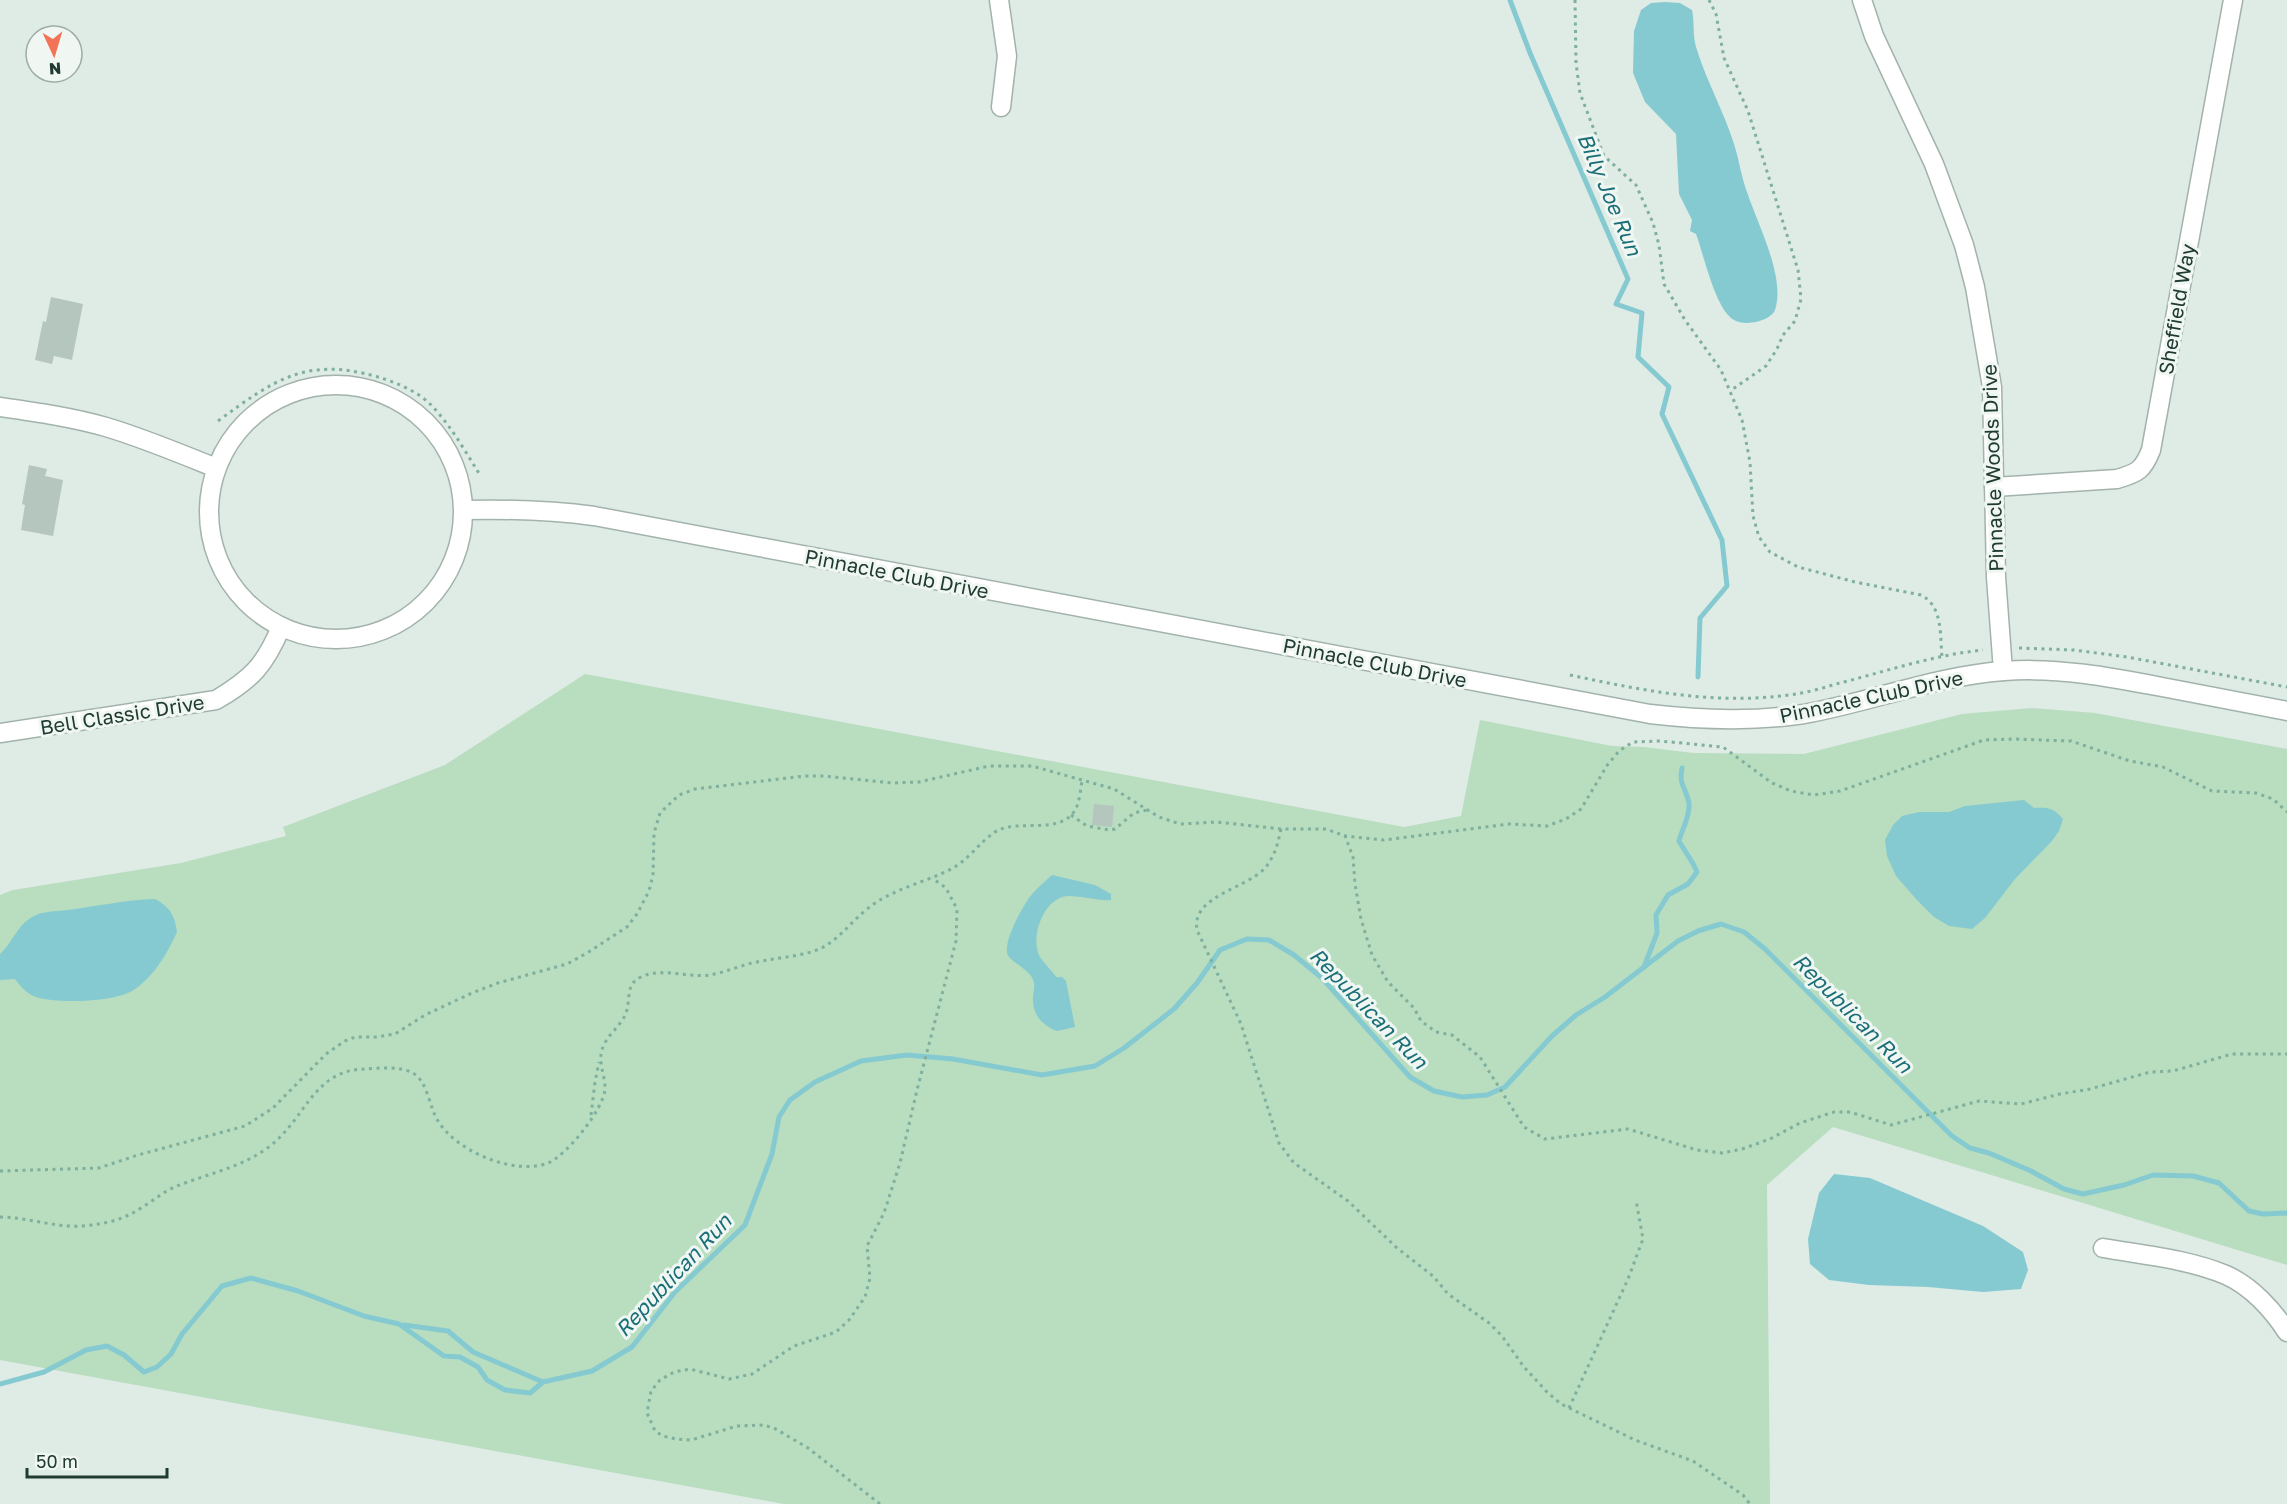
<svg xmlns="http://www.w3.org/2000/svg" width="2287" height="1504" font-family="'Golos Text',sans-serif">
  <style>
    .green { fill: #b8ddbf }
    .water { fill: #86cad1 }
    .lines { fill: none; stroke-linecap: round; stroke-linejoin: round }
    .stream { stroke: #86cad1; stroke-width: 5 }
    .building { fill: #b5c6be }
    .minor-casing { stroke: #a2b3ac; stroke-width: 21 }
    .path { stroke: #7faf9d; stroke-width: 3; stroke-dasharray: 3 4.5; stroke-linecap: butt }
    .minor { stroke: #fff; stroke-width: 18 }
    .labels { text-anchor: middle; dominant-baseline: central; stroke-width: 6; stroke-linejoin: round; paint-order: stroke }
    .street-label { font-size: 20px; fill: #203b32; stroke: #f0f7f3 }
    .water-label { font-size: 21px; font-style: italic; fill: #1a6e78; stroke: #f0f7f3 }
  </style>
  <rect width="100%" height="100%" fill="#dfebe5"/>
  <path class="green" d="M585,674L1404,827L1461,816L1480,720L1612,746L1644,747L1693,753L1804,754L1962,714L2032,708L2095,713L2287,749V1265L1833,1127L1767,1185L1770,1504H784L0,1360V895L13,890L181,863L286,836L283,827L445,765Z"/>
  <g class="water">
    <path d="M1665,2L1680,3L1692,10C1695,24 1692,36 1697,50C1707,82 1724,112 1734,144C1739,159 1741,176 1747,192C1757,223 1786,277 1775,310C1772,317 1763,320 1756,322C1750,323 1741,324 1734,320C1715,309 1704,255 1696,234L1690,231L1692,220L1679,194L1676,134L1645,102L1633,73L1634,31L1641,10L1651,3Z"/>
    <path d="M2024,800L2034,808C2048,807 2054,808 2063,819L2059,831L2052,841L2015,879L1985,918L1972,929L1949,926L1934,917L1916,899L1896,876L1887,856L1885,840L1893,825L1902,816L1919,812H1949L1965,806Z"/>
    <path d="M1052,875L1095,885L1111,894V900C1097,901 1083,896 1069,896C1045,896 1030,935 1039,955C1043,963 1051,969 1056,977H1062L1066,981L1075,1027L1057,1031C1042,1025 1032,1015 1033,997C1033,993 1035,987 1034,983C1032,971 1016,965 1009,957C1000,946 1022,908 1029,898C1035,890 1044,882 1052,875Z"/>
    <path d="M155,899C170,907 175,916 177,932C167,954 153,978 132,991C113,1002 57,1004 36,997C27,994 21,987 15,979L0,980V954C12,943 16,928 29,919C42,910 54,912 68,910C97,906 126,900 155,899Z"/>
    <path d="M1834,1174L1870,1178L1983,1226L2023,1252L2028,1270L2021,1289L1983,1292L1928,1287L1869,1285L1829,1280L1810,1264L1808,1239L1819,1193Z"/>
  </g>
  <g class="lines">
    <g class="stream">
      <path d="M1510,0L1530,53L1628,279L1616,304L1642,313L1638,357L1669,387L1662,414L1722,540L1727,586L1700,618L1698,677"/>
      <path d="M1644,967L1657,933L1656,915L1668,895L1688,884L1697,872C1693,861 1685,852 1679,841C1682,829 1690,817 1689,804C1687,789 1678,785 1682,768"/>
      <path d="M404,1325L448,1331L473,1352L543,1382"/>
      <path d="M0,1384L44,1372L86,1350L107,1346L124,1355L144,1372L157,1367L171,1354L182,1334L222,1286L251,1278L298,1291L364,1316L399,1324L444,1356L460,1357L478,1367L487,1380L505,1390L530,1393L543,1382L592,1371L632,1347L675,1292L745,1225L772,1154L779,1117L790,1100L815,1082L861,1061L907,1055L953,1059L1042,1075L1095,1066L1124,1048L1174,1009L1197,983L1220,950L1247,939L1269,940L1294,955L1322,978L1410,1077L1434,1091L1462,1097L1487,1095L1505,1087L1552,1036L1576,1015L1605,997L1678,941L1698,931L1721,924L1744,932L1765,949L1952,1136L1970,1148L1989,1153L2031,1171L2064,1189L2083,1194L2124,1185L2153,1175L2193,1176L2219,1183L2249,1211L2263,1214L2287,1213"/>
    </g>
  </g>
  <g class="building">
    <path d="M51,297L83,304L72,360L54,356L52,364L35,360L43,321L46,322Z"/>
    <path d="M29,465L47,469L45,476L63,480L53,536L21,530L25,505L22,504Z"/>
    <path d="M1094,804L1114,806L1112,827L1092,825Z"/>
  </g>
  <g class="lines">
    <defs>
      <g id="minor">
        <path d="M999,0L1007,56L1001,107"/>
        <path d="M1862,0L1874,36L1934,164L1964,245L1975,287L1992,387L1996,577L2003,671"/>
        <circle cx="336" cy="512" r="127"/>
        <path d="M0,407C35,412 71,417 106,427C143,438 179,453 216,468"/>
        <path d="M1994,487L2117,479C2138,473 2143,470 2151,450L2233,0"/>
        <path d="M464,510C508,509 550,510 594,516L1650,714C1701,720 1752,722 1804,714C1871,702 1935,676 2004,671C2057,667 2110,677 2162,687C2203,695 2245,703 2287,711"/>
        <path d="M0,733L216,700C252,679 265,665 281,627"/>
        <path d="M2103,1248C2143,1255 2188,1259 2226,1275C2251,1286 2273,1310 2287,1332"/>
      </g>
    </defs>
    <use href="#minor" class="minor-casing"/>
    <g class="path">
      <path d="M1575,0L1576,63L1580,93L1604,156L1636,185L1653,223L1659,245L1664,284L1685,320L1721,370L1742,420L1750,462L1753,516L1759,537L1770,552L1798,567L1855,582L1921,595C1943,606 1940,635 1942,657"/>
      <path d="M1709,0L1716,14L1724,58L1748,111L1798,270L1801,299L1795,321L1783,335L1777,349L1766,366L1730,391"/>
      <path d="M218,421C274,380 306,356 378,377C395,382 417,391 430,404C450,424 465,451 480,475"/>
      <path d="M2019,648L2074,650L2127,657L2287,687"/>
      <path d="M1570,675C1645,691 1718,706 1796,694C1809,692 1823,688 1836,684C1884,672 1933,655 1983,650"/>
      <path d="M1071,815L1087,826L1109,830L1115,829L1134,813L1147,810"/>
      <path d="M1281,829C1278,843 1275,856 1265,868C1246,889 1191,896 1197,930L1241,1024L1279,1143L1294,1163L1348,1201L1397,1248L1433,1276L1448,1294L1489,1323L1502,1336L1524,1367L1547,1392L1561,1404L1635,1440L1693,1461L1743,1495L1750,1504"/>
      <path d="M1344,836L1384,840L1509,824L1547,826L1566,819L1581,809L1608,764L1619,751L1633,742L1660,741L1723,747L1772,783L1791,791L1814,795L1840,791L1984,740L2014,739L2071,741L2130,761L2163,767L2212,791L2256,793L2273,799L2287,812"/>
      <path d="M591,1115L595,1082L599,1062"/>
      <path d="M0,1171L99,1168L138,1155L245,1126L273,1108L326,1054L345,1041L355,1037H376L395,1034L425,1015L472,993L498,983L567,964L587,953L627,927L637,914L649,891L653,875L654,833L660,813L679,795L695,789L805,776H824L892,783L919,782L989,766H1032L1114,789L1159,817L1180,824L1217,822L1281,829H1326L1345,836L1353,857L1355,884L1361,919L1372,955L1388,982L1414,1008L1421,1021L1436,1032L1452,1035L1480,1057L1524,1127L1545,1139L1628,1129L1697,1150L1722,1153L1742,1149L1770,1139L1800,1123L1834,1112H1850L1891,1125L1979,1101L2021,1104L2060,1094L2090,1089L2150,1072L2173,1071L2232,1054H2287"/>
      <path d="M0,1217C28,1217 54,1228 83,1226C105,1224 123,1220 141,1208C153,1201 164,1191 177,1186C207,1174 239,1168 266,1149C306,1121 311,1071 364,1069C378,1068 400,1066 413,1073C428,1082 429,1107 438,1121C456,1151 514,1176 548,1163C566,1156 605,1108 605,1088C605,1074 597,1061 603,1047C608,1034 621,1026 626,1013C631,999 625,984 641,977C661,967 688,978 710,975C726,972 741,965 757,962C775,958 793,957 811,952C837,945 850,921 871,906C895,888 927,882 953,868C969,859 980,842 995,832C1018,817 1064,838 1077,806C1080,798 1081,788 1082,779"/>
      <path d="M1569,1408L1628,1279L1643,1239L1636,1200"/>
      <path d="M880,1504L808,1448L774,1428L763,1425L737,1426L691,1440L676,1439L663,1436L655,1431L647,1413L651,1391L660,1380L674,1372L690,1369L729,1379L752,1374L794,1346L836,1332L849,1320L865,1297L870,1278L867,1246L884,1213L900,1163L917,1090L956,941L957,909L946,888L932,878"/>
    </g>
    <use href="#minor" class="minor"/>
  </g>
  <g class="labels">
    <g class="street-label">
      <text transform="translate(2176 309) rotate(-80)">Sheffield Way</text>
      <text transform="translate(1992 468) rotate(-92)">Pinnacle Woods Drive</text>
      <text transform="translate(897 573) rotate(11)">Pinnacle Club Drive</text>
      <text transform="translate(1375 662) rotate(11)">Pinnacle Club Drive</text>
      <text transform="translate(1871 696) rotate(-12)">Pinnacle Club Drive</text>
      <text transform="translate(122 714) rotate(-9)">Bell Classic Drive</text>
    </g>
    <g class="water-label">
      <text transform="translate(1610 194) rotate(67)">Billy Joe Run</text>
      <text transform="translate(1369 1008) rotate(46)">Republican Run</text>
      <text transform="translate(1853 1013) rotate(45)">Republican Run</text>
      <text transform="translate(673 1275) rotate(-47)">Republican Run</text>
    </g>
  </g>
  <g transform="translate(54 54) rotate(176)"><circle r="28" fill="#f0f7f3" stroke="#9daca6" stroke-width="1.5"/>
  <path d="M0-4.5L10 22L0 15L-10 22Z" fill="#f47255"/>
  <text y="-9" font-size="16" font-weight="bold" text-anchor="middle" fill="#203b32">N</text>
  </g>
  <path d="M27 1468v9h140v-9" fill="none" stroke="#203b32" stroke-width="3"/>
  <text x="36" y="1468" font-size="18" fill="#203b32" stroke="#f0f7f3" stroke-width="4.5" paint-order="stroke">50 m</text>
</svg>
